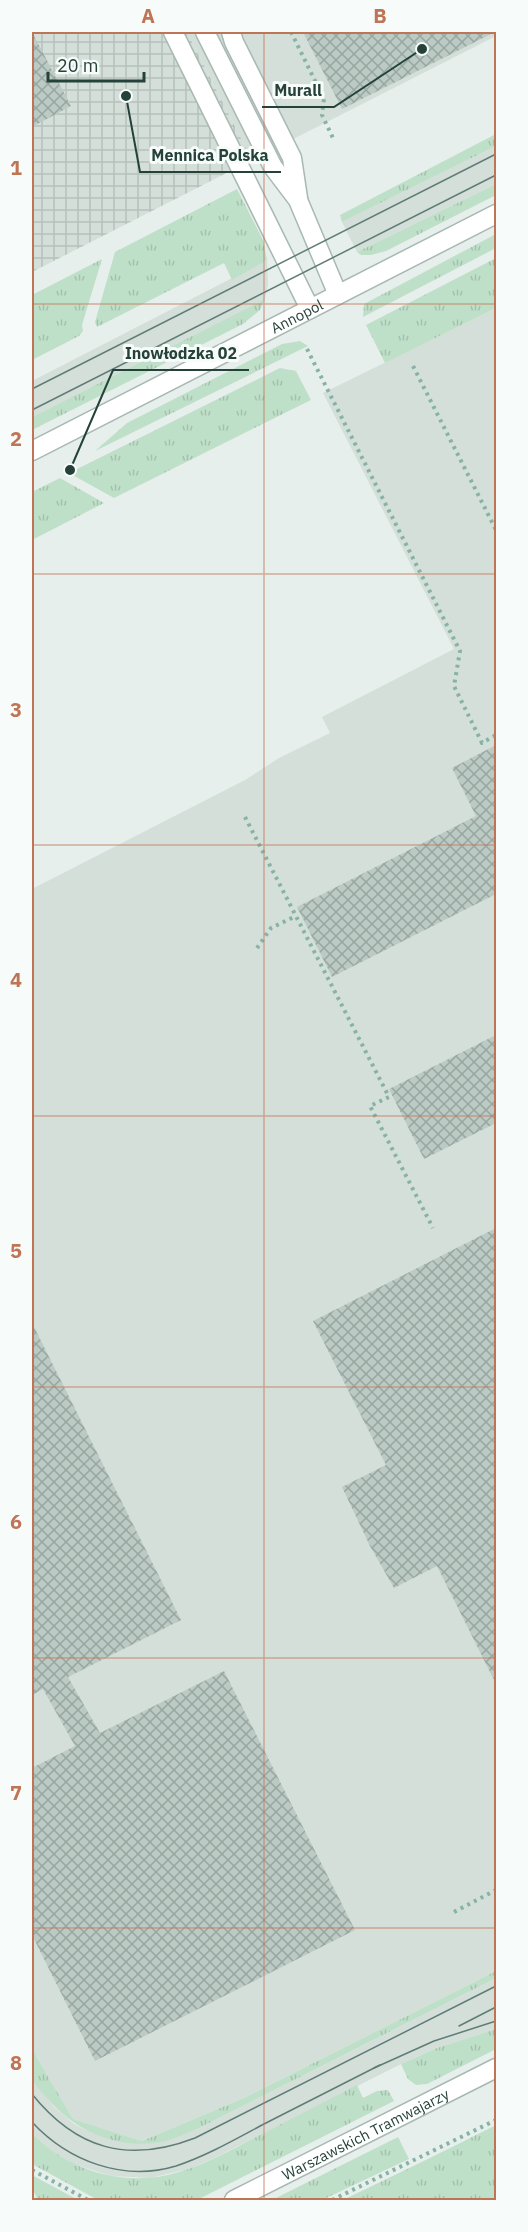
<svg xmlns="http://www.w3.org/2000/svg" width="528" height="2232" font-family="'IBM Plex Sans',sans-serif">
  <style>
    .built { fill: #d4dfda }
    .industrial { fill: url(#industrial-grid) }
    .grass { fill: url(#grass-tufts) }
    .building { fill: url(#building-cross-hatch) }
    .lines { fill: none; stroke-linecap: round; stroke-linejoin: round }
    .minor-casing { stroke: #a8b8b2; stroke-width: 21 }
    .path { stroke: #86b3a5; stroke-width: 4; stroke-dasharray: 3 4.5; stroke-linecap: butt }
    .minor { stroke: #fff; stroke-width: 18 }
    .tram { stroke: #5f7d75; stroke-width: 1.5 }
    .grid { fill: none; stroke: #c07456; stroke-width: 1.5; stroke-opacity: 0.55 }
    .labels { text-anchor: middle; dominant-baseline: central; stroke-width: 6; stroke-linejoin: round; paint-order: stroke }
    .street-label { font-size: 15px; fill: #24423a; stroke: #f7fbf9 }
    .leader { fill: none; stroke: #24423a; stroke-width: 2 }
    .callout-dot { fill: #24423a; stroke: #f7fbf9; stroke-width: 2 }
    .callout-label { font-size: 16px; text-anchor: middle; font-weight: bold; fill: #24423a; stroke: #f7fbf9; stroke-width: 6; stroke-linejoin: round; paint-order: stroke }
    .neatline { fill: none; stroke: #c07456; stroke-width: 2 }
    .grid-label { font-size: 20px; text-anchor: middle; font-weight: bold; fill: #c07456 }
  </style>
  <defs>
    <pattern id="industrial-grid" width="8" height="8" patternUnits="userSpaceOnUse" patternTransform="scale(1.5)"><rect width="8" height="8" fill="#d4dfda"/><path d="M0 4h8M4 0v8" fill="none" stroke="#b6c1bc"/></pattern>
    <pattern id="grass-tufts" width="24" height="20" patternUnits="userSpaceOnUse" patternTransform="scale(1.5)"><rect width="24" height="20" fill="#bfe0c8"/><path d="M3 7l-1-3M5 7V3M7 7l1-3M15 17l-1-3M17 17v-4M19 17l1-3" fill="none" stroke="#a4c1ad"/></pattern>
    <pattern id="building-cross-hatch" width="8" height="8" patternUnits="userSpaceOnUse" patternTransform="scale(1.5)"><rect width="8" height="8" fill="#bbcac4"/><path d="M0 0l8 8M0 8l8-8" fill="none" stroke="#98a6a0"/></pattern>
  </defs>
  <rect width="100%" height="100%" fill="#e6efeb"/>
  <g class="built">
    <path d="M187,32H496V36L252,160Z"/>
    <path d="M496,146V184L357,252L342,222Z"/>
    <path d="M267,260L268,284L265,299L32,417V381Z"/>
    <path d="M496,308V1971L246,2097L142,2141L73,2119L32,2049V889L245,780L279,758L330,733L322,717L454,649L323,393Z"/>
    <path d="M496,1978V2029L437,2048L401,2064L212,2159L189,2169L150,2178L111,2176L74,2164L50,2150L32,2133V2076L54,2107L74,2124L84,2129L108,2138L135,2143H154L168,2140L199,2128Z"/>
  </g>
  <path class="industrial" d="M32,32H187L252,160L32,272Z"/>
  <g class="grass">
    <path d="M496,134V146L342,222L340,215Z"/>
    <path d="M496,184V195L386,251L371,255H361L357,252Z"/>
    <path d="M237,189L263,240L267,260L232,280L224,263L97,327L95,322L115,252Z"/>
    <path d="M496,234V248L363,317L364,304Z"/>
    <path d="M496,258V308L385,363L366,325Z"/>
    <path d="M102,259L82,325L83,331L79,336L32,360V295Z"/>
    <path d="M265,299L260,310L243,324L32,430V417Z"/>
    <path d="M300,341L308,346L95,451L127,423L282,344Z"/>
    <path d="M280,368L296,371L311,400L114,498L69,473Z"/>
    <path d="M60,478L104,503L32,540V492Z"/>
    <path d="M496,1971V1978L199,2128C185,2134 171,2141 155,2143C116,2148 73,2130 48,2099C43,2093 34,2085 32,2077C29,2069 31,2057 32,2049L73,2119L142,2141L246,2097Z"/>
    <path d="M496,2029V2049L427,2084L416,2085L408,2079L401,2064L437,2048Z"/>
    <path d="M357,2085L363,2098L377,2091L388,2090L394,2101L197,2200H98L32,2164V2133C69,2172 127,2188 179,2172C207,2164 233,2149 258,2136C291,2119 324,2102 357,2085Z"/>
    <path d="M496,2125V2200H343C394,2175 445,2151 496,2125Z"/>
    <path d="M398,2137L409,2159L322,2200H272Z"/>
    <path d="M32,2175L78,2200H38L32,2188Z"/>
  </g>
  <g class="building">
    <path d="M32,32L71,106L32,127Z"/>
    <path d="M303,32H495L342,109Z"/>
    <path d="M496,745V894L332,977L297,907L476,816L452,768Z"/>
    <path d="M496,1035V1123L424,1159L389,1089Z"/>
    <path d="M496,1228V1684L437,1566L394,1588L370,1546L342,1487L386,1465L313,1321Z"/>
    <path d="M32,1323L181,1620L68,1677L100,1733L224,1671L355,1930L95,2061L32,1935V1768L75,1746L43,1689L32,1695Z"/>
  </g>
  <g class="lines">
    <defs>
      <g id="minor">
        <path d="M173,32L310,309"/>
        <path d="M205,32L273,167L298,200L338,295"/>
        <path d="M231,32L234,42L292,158L298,198"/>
        <path id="s1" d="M32,451L496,214"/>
        <path id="s2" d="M234,2200L496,2068"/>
      </g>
    </defs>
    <use href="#minor" class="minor-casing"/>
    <g class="path">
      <path d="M291,32L324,99L322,115L333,138"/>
      <path d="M307,349L460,651L454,686L482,743L496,735"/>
      <path d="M413,366L496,530"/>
      <path d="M245,817L389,1097L370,1106L433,1228"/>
      <path d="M257,948L271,928L296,916"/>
      <path d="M454,1912L496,1890"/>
      <path d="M32,2170L88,2200"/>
      <path d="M332,2200L496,2120"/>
    </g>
    <use href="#minor" class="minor"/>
    <g class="tram">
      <path d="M32,389L496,154"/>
      <path d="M32,410L496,175"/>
      <path d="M459,2026L496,2007"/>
      <path d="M374,2068L434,2041L496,2021"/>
      <path d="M32,2094C76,2149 128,2164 195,2138L496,1986"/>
      <path d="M32,2122C68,2161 123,2182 176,2166C206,2156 234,2140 262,2125C302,2105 341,2085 380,2065"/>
    </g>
  </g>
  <path class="grid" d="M264,32V2200M32,304H496M32,574H496M32,845H496M32,1116H496M32,1387H496M32,1658H496M32,1928H496"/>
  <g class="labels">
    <g class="street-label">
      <text stroke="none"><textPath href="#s1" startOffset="297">Annopol</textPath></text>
      <text stroke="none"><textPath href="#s2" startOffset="147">Warszawskich Tramwajarzy</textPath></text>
    </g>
  </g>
  <path class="leader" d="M422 49L334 107H262M126 96L140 172H281M70 470L113 370H249"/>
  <g class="callout-dot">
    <circle cx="422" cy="49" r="6"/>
    <circle cx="126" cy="96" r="6"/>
    <circle cx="70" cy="470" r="6"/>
  </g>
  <g class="callout-label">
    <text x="298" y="96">Murall</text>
    <text x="210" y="161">Mennica Polska</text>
    <text x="181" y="359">Inowłodzka 02</text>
  </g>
  <rect width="528" height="2232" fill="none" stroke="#f7fbf9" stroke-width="66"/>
  <path d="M48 72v9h96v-9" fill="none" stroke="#24423a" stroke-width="3"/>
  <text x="57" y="72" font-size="18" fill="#24423a" stroke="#f7fbf9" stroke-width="4.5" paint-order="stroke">20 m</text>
  <rect x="33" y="33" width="462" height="2166" class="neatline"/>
  <g class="grid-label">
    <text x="148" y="23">A</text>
    <text x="380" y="23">B</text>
    <text x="16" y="175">1</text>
    <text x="16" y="446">2</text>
    <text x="16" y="717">3</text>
    <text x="16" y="987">4</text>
    <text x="16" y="1258">5</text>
    <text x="16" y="1529">6</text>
    <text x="16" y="1800">7</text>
    <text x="16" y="2070">8</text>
  </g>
</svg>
